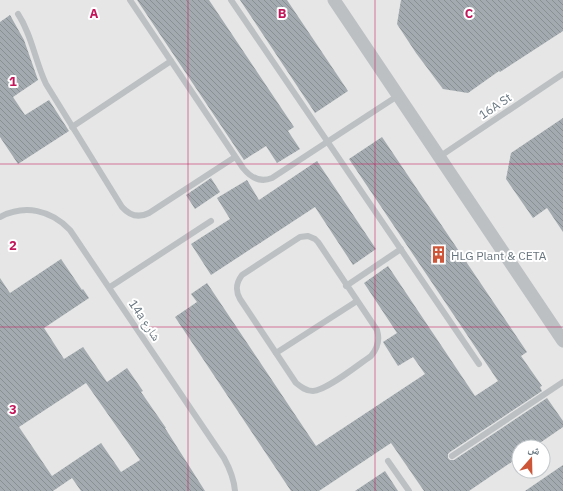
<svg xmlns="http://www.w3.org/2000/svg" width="563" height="491" font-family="'IBM Plex Sans','Noto Naskh Arabic',sans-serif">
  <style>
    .built { fill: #e5e6e5; fill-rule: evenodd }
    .building { fill: url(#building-back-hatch); fill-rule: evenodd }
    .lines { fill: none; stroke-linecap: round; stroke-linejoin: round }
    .lane { stroke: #bcc0c3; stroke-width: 6 }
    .street { stroke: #bcc0c3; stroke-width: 13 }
    .grid { fill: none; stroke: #c2185b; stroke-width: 1; stroke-opacity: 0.55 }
    .labels { text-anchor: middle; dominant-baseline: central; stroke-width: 4; stroke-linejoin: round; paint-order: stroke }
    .street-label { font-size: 12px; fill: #67757f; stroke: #fff }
    .poi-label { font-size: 12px; fill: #67757f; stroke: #fff; text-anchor: start }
    .grid-label { font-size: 13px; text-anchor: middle; font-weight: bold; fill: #c2185b; stroke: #fff; stroke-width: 4; stroke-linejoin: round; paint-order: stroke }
  </style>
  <defs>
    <pattern id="building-back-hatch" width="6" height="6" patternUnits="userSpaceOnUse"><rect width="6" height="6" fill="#a4abb0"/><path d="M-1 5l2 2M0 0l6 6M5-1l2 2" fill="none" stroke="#899094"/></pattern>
  </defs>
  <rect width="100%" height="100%" fill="#f4f4f1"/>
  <path class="built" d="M0,0H563V491H0ZM519,447H543V471H519Z"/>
  <g class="building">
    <path d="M137,0H209L294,127L288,131L300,149L277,163L266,146L244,160Z"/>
    <path d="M240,0H287L348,91L315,113Z"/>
    <path d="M401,0H563V31L500,72L499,71L468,93L443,89L416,53L397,24Z"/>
    <path d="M10,15L24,40L38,80L13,97L25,115L49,100L69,131L18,164L0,137V22Z"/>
    <path d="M563,118V232L547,208L533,218L506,179L511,153Z"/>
    <path d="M382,137L527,352L521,356L542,386L540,387L542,391L450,452L448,454V458L450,460H454L547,398L563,421V427L534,447H519V457L469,491H424L391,443L319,491H291L175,317L197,302L191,294L207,283L316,446L425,374L413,357L398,366L383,342L397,333L364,283L388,266L475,396L498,381L349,159Z"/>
    <path d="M317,161L376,249L353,265L315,207L211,275L191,244L230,219L217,198L247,180L259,200Z"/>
    <path d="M211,178L220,192L195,209L186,195Z"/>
    <path d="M61,259L82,290L83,289L89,298L44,328L64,359L83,347L107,382L127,368L143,391L141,392L166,428H165L205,491H81L72,478L53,491H0V278L10,293ZM86,383L140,460L121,472L101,443L52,476L19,427Z"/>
    <path d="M563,465V491H525Z"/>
    <path d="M385,471L398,491H355Z"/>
  </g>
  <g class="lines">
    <g class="lane">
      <path d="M130,0L243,168C251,178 260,183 272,178L399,95"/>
      <path d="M231,0L479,364"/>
      <path d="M18,14C32,35 35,61 46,84L122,207C130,216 139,218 149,213L235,157"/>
      <path d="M72,127L171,61"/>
      <path d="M439,157L563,74"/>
      <path d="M0,217C25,204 51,210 70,230L224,458C230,469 234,479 235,491"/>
      <path d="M308,236L315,239L318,242L377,330C380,340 378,348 371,356C359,364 326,391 313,391C306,391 301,387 296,383L240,299C235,290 236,283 242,275L300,237Z"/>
      <path d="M346,286L401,249"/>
      <path d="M110,287L211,221"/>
      <path d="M276,353L357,301"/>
      <path d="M452,456L563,382"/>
      <path d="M388,461L409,491"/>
    </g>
    <path class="street" d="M334,0L563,341"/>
  </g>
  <path class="grid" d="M188,0V491M375,0V491M0,164H563M0,327H563"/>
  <defs>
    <symbol id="building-bare" viewBox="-9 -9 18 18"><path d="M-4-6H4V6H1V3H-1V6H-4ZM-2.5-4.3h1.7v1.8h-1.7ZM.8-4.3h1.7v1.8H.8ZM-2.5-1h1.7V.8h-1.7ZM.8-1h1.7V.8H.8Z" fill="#ce5638" stroke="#fff" stroke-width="2.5" paint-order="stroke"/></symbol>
  </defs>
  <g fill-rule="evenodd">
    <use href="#building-bare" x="426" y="242" width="25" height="25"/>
  </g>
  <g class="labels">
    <g class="street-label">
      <text transform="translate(495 106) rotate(-34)">16A St</text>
      <text transform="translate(145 320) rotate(56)">14a شارع</text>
    </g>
    <g class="poi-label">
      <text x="451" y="255">HLG Plant &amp; CETA</text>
    </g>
  </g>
  <g class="grid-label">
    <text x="94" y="18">A</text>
    <text x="282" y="18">B</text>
    <text x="469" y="18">C</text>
    <text x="13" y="86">1</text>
    <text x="13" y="250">2</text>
    <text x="13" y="414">3</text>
  </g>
  <g transform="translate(531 459) rotate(20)"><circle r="19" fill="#ffffff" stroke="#c2c8cc"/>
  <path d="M0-3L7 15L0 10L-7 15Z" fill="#ce5638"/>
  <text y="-6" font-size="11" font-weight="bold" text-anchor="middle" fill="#67757f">ش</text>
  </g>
</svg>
